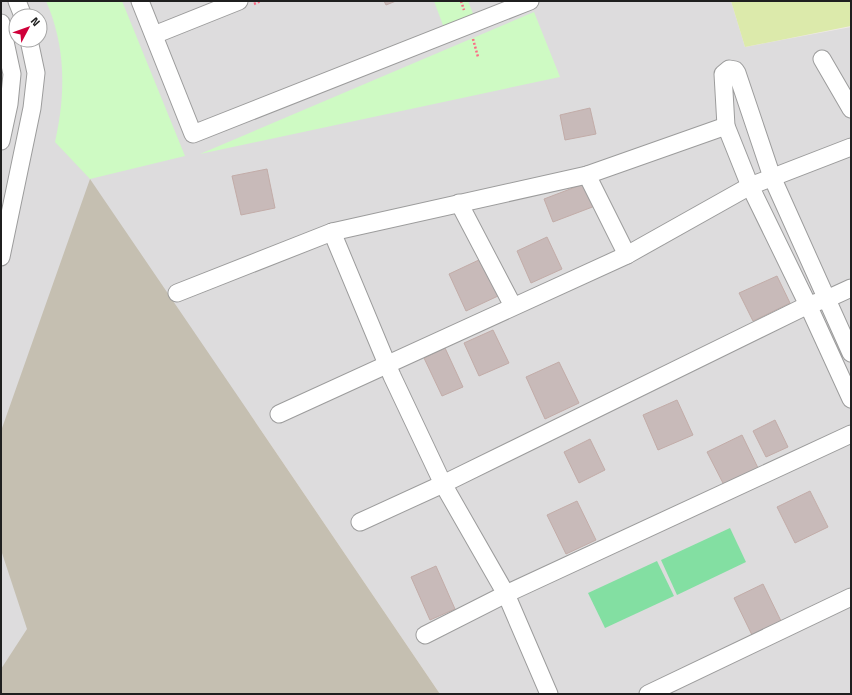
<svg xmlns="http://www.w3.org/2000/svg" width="852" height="695" font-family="'Titillium Web',sans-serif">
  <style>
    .residential { fill: #dddcdd; fill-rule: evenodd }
    .construction { fill: #c5bfb1 }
    .grass { fill: #dceaab }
    .park { fill: #cefac3 }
    .pitch { fill: #83dfa2 }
    .building { fill: #c8bab9; stroke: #c2aca8 }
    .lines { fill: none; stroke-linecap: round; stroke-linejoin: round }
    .minor-casing { stroke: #9c9c9c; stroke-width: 19 }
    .path { stroke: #fb6c85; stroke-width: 2.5; stroke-dasharray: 2 2; stroke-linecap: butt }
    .minor { stroke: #fff; stroke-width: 17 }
  </style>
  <rect width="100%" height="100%" fill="#f0eae6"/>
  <path class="residential" d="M1,1H731L745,47L851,27V694H440L250,414L1,694ZM16,16H40V40H16Z"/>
  <path class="construction" d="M90,179L250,414L440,694H1V669L27,629L1,550V431Z"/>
  <path class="grass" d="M731,1H851V26L745,47Z"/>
  <g class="park">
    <path d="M46,1H122L185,156L90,179L55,142C66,95 66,46 46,1Z"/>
    <path d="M434,1H468L474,16L444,28Z"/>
    <path d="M534,12L560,77L200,154Z"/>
  </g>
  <g class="pitch">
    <path d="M730,528L746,562L677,595L661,560Z"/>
    <path d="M657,561L674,596L605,628L588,593Z"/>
  </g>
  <g class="building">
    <path d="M384,1H396L386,5Z"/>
    <path d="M590,108L596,134L565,140L560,115Z"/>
    <path d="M267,169L275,208L241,215L232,176Z"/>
    <path d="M586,183L595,206L553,222L544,199Z"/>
    <path d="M547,237L562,269L531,283L517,251Z"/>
    <path d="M481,259L498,296L466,311L449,274Z"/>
    <path d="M777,276L790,303L753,321L739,293Z"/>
    <path d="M493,330L509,363L479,376L464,343Z"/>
    <path d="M445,348L463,387L442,396L424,358Z"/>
    <path d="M559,362L579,403L545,419L526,377Z"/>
    <path d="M677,400L693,435L658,450L643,415Z"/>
    <path d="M775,420L788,447L766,457L753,431Z"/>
    <path d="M742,435L759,470L725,487L707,452Z"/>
    <path d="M590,439L605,470L579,483L564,452Z"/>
    <path d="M810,491L828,527L795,543L777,507Z"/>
    <path d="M577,501L596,540L566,554L547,515Z"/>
    <path d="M436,566L455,609L430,620L411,577Z"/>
    <path d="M763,584L781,621L752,635L734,598Z"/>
  </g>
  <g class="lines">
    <defs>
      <g id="minor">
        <path d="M17,1L23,16"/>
        <path d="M140,1L193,134L530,1"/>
        <path d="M1,23L12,74L9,104L1,141"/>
        <path d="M154,35L239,1"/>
        <path d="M822,59L851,109"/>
        <path d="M587,175L627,255"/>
        <path d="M459,203L513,306"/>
        <path d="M332,232L392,376L443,484L506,594L549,694"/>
        <path d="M1,257L32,108L36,73L29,40"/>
        <path d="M177,293L332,232L587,175L726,126"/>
        <path d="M851,353L772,177L737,73L735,70L729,69L723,74L726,126L750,186L808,305L851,399"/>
        <path d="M279,414L627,255L750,186L851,147"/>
        <path d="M360,522L443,484L808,305L827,299L851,288"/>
        <path d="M425,635L506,594L851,434"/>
        <path d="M648,694L851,597"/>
      </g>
    </defs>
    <use href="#minor" class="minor-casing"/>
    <g class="path">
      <path d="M461,1L464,10"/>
      <path d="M254,4L261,1"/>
      <path d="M473,39L478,57"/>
    </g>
    <use href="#minor" class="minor"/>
  </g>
  <rect width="852" height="695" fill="none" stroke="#1f1f1f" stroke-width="4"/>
  <g transform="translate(28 28) rotate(49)"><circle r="19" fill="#ffffff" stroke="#a5a5a5"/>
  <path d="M0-3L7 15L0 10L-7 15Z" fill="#cf003a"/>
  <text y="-6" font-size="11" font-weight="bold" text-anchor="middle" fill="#1f1f1f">N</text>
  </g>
</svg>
